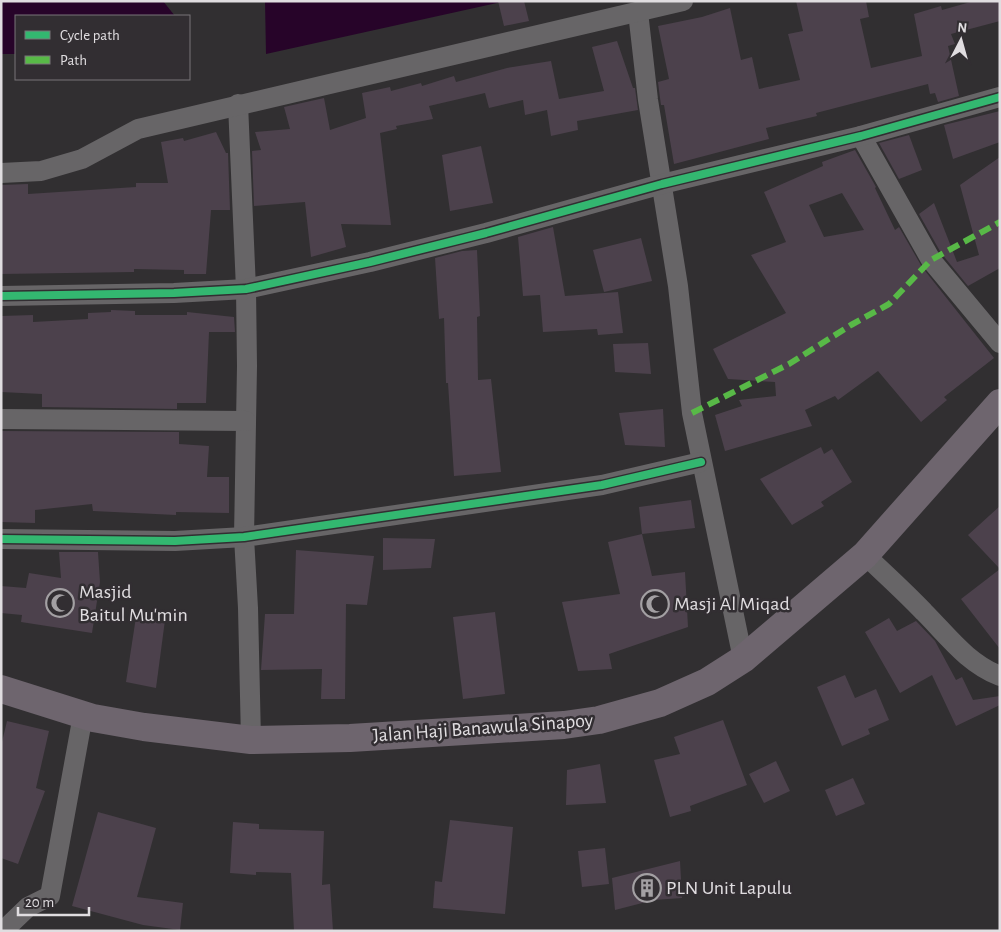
<svg xmlns="http://www.w3.org/2000/svg" width="1001" height="932" font-family="'Alegreya Sans',sans-serif">
  <style>
    .water { fill: #270429 }
    .building { fill: #4c414c; fill-rule: evenodd }
    .lines { fill: none; stroke-linecap: round; stroke-linejoin: round }
    .minor { stroke: #676567; stroke-width: 20 }
    .trunk { stroke: #6e656e; stroke-width: 28 }
    .quiet { stroke: #58b947; stroke-width: 6; stroke-dasharray: 12 6; stroke-linecap: butt }
    .cycleway-casing { stroke: #322e32; stroke-width: 11 }
    .cycleway { stroke: #33b770; stroke-width: 8 }
    .labels { text-anchor: middle; dominant-baseline: central; stroke-width: 5; stroke-linejoin: round; paint-order: stroke }
    .poi-label { font-size: 20px; fill: #e0dde0; stroke: #322e32; text-anchor: start }
    .street-label { font-size: 20px; fill: #e0dde0; stroke: #322e32 }
  </style>
  <rect width="100%" height="100%" fill="#312f31"/>
  <g class="water">
    <path d="M1,1H163L175,16H16V54H1Z"/>
    <path d="M265,1H506L266,54Z"/>
  </g>
  <g class="building">
    <path d="M498,1H524L529,21L504,26Z"/>
    <path d="M796,1H866L869,17L860,19L871,68L922,56L914,14L941,6L942,10L974,1H1000V21L951,34L955,44L948,46L959,96L938,102L935,93L930,94L928,84L816,113L817,116L766,128L769,139L674,164L664,105H661L660,98L658,82L669,79L658,26L702,17L730,8L741,60L752,57L759,89L800,80L788,34L803,31Z"/>
    <path d="M617,41L633,88H635L638,110L577,121L578,130L551,136L547,110L525,115L523,100L489,108L485,93L429,106L433,119L396,126L397,129L380,133L391,225L341,224L346,247L311,257L305,202L254,206L252,151L261,150L255,132L290,129L284,107L324,98L330,130L366,118L362,93L390,87L391,91L421,83L422,86L454,76L456,82L507,68L551,61L559,99L604,91L592,47Z"/>
    <path d="M1000,111V142L953,159L944,125Z"/>
    <path d="M216,132L226,153H228L230,210H211L206,274H184V270L134,269V272L1,274V185L28,184V194L136,187V183H168L161,142L183,138L184,141Z"/>
    <path d="M909,135L922,170L899,179L879,143Z"/>
    <path d="M481,146L493,203L450,211L442,155Z"/>
    <path d="M855,150L876,187L875,188L895,230L899,227L922,267L994,358L944,397L947,400L921,422L878,371L838,400L835,396L805,410L812,426L725,451L715,415L742,406L739,400L776,396L775,382L728,379L713,349L786,313L751,255L786,242L764,192L823,166L822,162ZM842,193L864,230L824,237L809,205Z"/>
    <path d="M1000,157V268L968,286L941,253L919,214L934,203L957,262L979,255L960,185Z"/>
    <path d="M553,227L565,296L618,292L623,333L598,335L597,329L543,332L540,295L523,296L518,237Z"/>
    <path d="M641,238L652,281L604,292L593,250Z"/>
    <path d="M477,250L480,316L477,317L478,380L491,379L501,472L454,476L448,383H446L444,318L439,319L435,258L462,251Z"/>
    <path d="M111,310L135,311V315H187V312L234,317L235,332H209L206,403H177V409L42,407V394L1,392V316L33,315V322L88,319V313L111,312Z"/>
    <path d="M648,343L651,374L615,372L613,344Z"/>
    <path d="M663,409L665,447L625,445L619,413Z"/>
    <path d="M1,431L179,432V444L209,446L207,477H229V513L176,512V515L93,511L92,504L35,510V523L1,522Z"/>
    <path d="M821,447L824,454L832,449L852,482L821,502L824,506L792,525L760,479Z"/>
    <path d="M691,500L695,528L642,534L639,507Z"/>
    <path d="M1000,506V649L961,599L1000,569L968,535Z"/>
    <path d="M642,534L652,576L685,572L688,627L609,654L612,669L578,671L562,602L620,594L608,542Z"/>
    <path d="M383,538L435,539L431,568L383,570Z"/>
    <path d="M296,550L374,556L367,605L346,604L345,699H321L322,669L261,670L265,614H294Z"/>
    <path d="M59,552H98L100,582L92,633L21,622L22,615L1,613V586L26,588L29,573L61,578Z"/>
    <path d="M495,612L505,694L463,699L453,617Z"/>
    <path d="M136,617L165,620L156,688L126,682Z"/>
    <path d="M889,618L897,631L916,621L935,641L956,680L962,677L973,700L1000,696V705L956,726L932,675L900,693L865,632Z"/>
    <path d="M845,675L855,698L876,689L889,720L868,729L870,734L842,746L817,687Z"/>
    <path d="M723,720L747,785L690,806L691,811L670,817L654,760L680,754L674,737Z"/>
    <path d="M7,721L49,731L36,788L45,791L18,864L1,858V746Z"/>
    <path d="M776,761L790,791L764,803L749,774Z"/>
    <path d="M600,764L606,803L566,805L567,770Z"/>
    <path d="M853,778L865,804L836,816L825,790Z"/>
    <path d="M98,812L156,828L137,897L183,903L180,930L143,925L72,906Z"/>
    <path d="M450,820L513,827L505,914L433,908L435,881L442,882Z"/>
    <path d="M233,822L259,824V829L324,831L322,885L330,884L333,931H294L291,873L256,872V875L230,873Z"/>
    <path d="M605,848L609,884L582,887L578,851Z"/>
    <path d="M680,861L682,898L654,900L615,910L612,878Z"/>
  </g>
  <g class="lines">
    <g class="minor">
      <path d="M638,12L648,100L678,286L692,413L743,659"/>
      <path d="M238,104L246,289L247,366L244,537L248,608L251,740"/>
      <path d="M861,136L931,260L1000,343"/>
      <path d="M1,173L41,171L82,159L138,129L683,1"/>
      <path d="M1,296L174,293L246,289L370,262L486,233L662,184L861,136L1000,97"/>
      <path d="M1,419L246,421"/>
      <path d="M1,539L175,541L244,537L602,485L701,462"/>
      <path d="M865,555C885,574 905,592 924,612C948,636 967,663 1000,676"/>
      <path d="M3,931L28,907L50,896L83,715"/>
    </g>
    <path class="trunk" d="M1,689L93,718L144,727L251,740L350,738L564,725L599,720L660,703L707,682L743,659L865,555L1000,403"/>
    <path class="quiet" d="M692,413L789,364L851,325L889,304L931,260L1000,222"/>
    <defs>
      <g id="cycleway">
        <path d="M1,296L174,293L246,289L370,262L486,233L662,184L861,136L1000,97"/>
        <path d="M1,539L175,541L244,537L602,485L701,462"/>
      </g>
    </defs>
    <use href="#cycleway" class="cycleway-casing"/>
    <use href="#cycleway" class="cycleway"/>
  </g>
  <defs>
    <symbol id="mosque-ring" viewBox="-11 -11 22 22"><circle r="9.5" fill="#322e32" stroke="#a3a0a3" stroke-width="1.5"/><path d="M3.5-4.9A6 6 0 1 0 3.5 4.9A5 5 0 1 1 3.5-4.9Z" fill="#a3a0a3"/></symbol>
    <symbol id="building-ring" viewBox="-11 -11 22 22"><circle r="9.5" fill="#322e32" stroke="#a3a0a3" stroke-width="1.5"/><path d="M-4-6H4V6H1V3H-1V6H-4ZM-2.5-4.3h1.7v1.8h-1.7ZM.8-4.3h1.7v1.8H.8ZM-2.5-1h1.7V.8h-1.7ZM.8-1h1.7V.8H.8Z" fill="#a3a0a3"/></symbol>
  </defs>
  <g fill-rule="evenodd">
    <use href="#mosque-ring" x="44" y="587" width="32" height="32"/>
    <use href="#mosque-ring" x="639" y="588" width="32" height="32"/>
    <use href="#building-ring" x="631" y="872" width="32" height="32"/>
  </g>
  <g class="labels">
    <g class="poi-label">
      <text x="79" y="592">Masjid<tspan x="79" dy="23">Baitul Mu'min</tspan></text>
      <text x="674" y="604">Masji Al Miqad</text>
      <text x="666" y="888">PLN Unit Lapulu</text>
    </g>
    <g class="street-label">
      <text transform="translate(483 728) rotate(-4)">Jalan Haji Banawula Sinapoy</text>
    </g>
  </g>
  <rect width="1001" height="932" fill="none" stroke="#e0dde0" stroke-width="5"/>
  <rect x="15" y="15" width="175" height="65" fill="#322e32" stroke="#787478"/>
  <rect x="25" y="31" width="25" height="8" fill="#33b770" stroke="#787478"/>
  <text x="60" y="40" font-size="15" fill="#e0dde0">Cycle path</text>
  <rect x="25" y="56" width="25" height="8" fill="#58b947" stroke="#787478"/>
  <text x="60" y="65" font-size="15" fill="#e0dde0">Path</text>
  <g transform="translate(961 40) rotate(6)" stroke="#322e32" stroke-width="4" paint-order="stroke">
  <path d="M0-4L9 19L0 12L-9 19Z" fill="#e0dde0"/>
  <text y="-8" font-size="14" font-weight="bold" text-anchor="middle" fill="#e0dde0">N</text>
  </g>
  <path d="M18 907v8h71v-8" fill="none" stroke="#e0dde0" stroke-width="2.5"/>
  <text x="25" y="907" font-size="15" fill="#e0dde0" stroke="#322e32" stroke-width="4" paint-order="stroke">20 m</text>
</svg>
